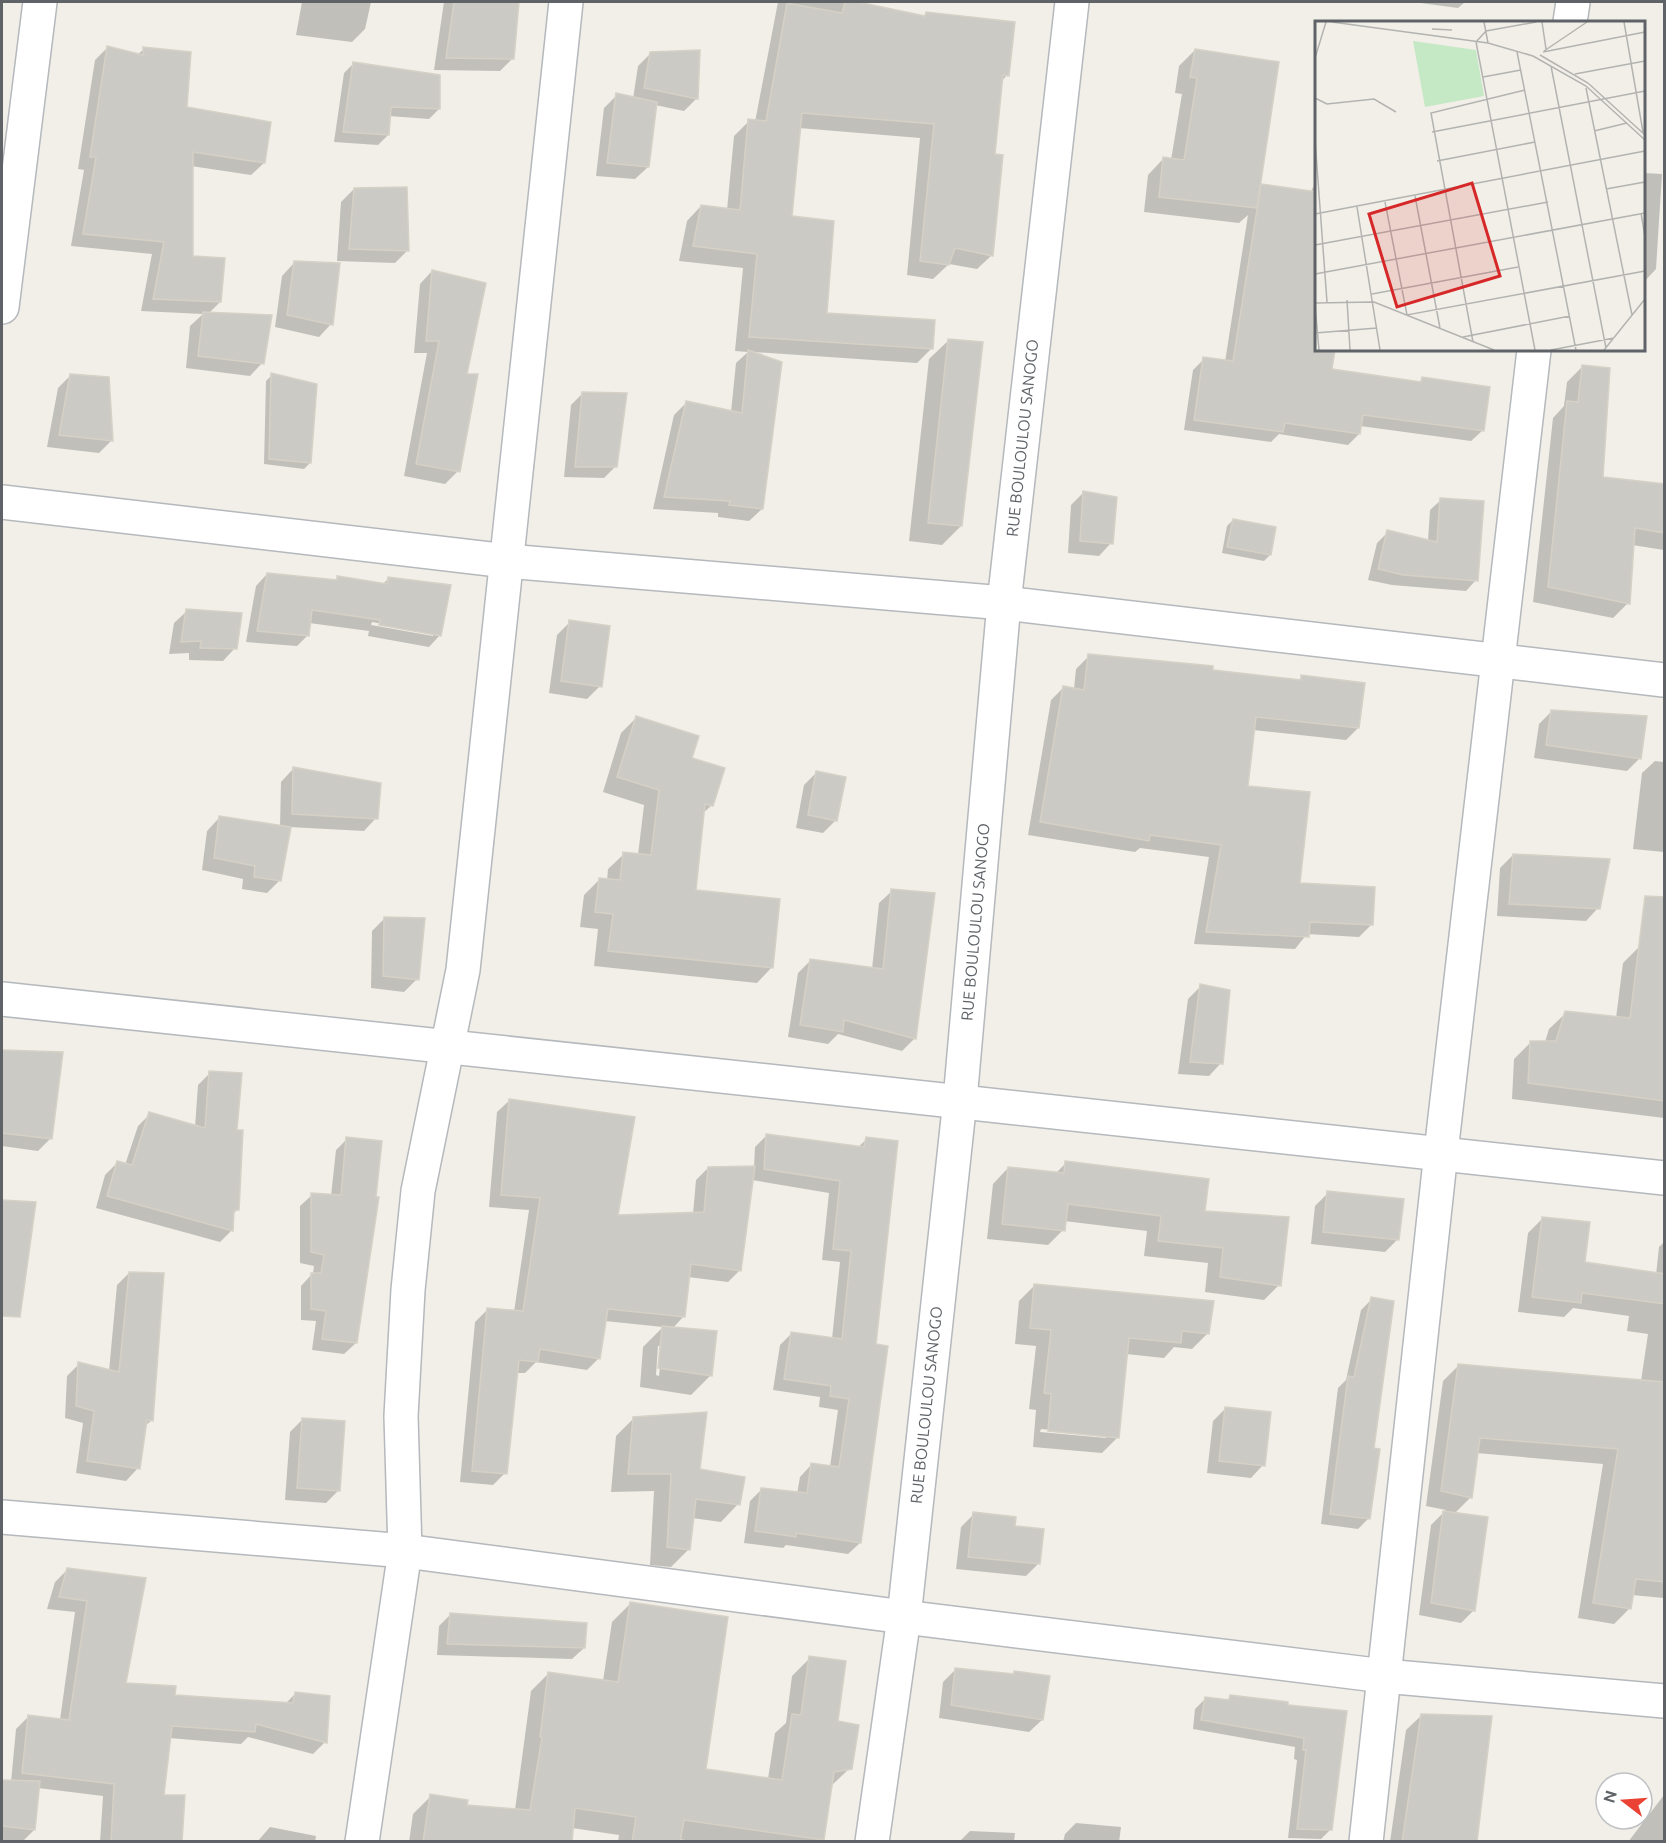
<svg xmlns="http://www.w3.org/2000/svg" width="1666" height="1843" font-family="Ubuntu,sans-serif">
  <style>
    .shadow { fill: #0003; fill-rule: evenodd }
    .building { fill: #cccac5; stroke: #d6d1c6; stroke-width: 1.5 }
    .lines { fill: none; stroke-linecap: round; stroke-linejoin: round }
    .minor-casing { stroke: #b5b8bc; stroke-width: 36 }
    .minor { stroke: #fff; stroke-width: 33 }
    .labels { text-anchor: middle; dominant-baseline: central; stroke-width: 5; stroke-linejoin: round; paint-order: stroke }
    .street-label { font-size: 16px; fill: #5f6368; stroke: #fff }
    .inset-road { fill: none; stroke: #b3b3b1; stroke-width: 1.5 }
    .view { fill: #d62828; fill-opacity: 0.15; stroke: #d62828; stroke-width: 3 }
    .inset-edge { fill: none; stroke: #5f6368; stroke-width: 3 }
  </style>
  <rect width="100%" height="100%" fill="#f1efe8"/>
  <g class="shadow">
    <path d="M302,2H371L365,29L352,42L296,35Z"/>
    <path d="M444,2H517L512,59L500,71L434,70Z"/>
    <path d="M778,2H851L923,17L926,14L1007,75L1001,82L994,155L992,255L977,269L949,264L933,279L907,275L920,138L799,128L790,217L826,314L931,349L917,363L753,352L762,509L749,521L718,517V513L653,509L674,415L686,403L731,412L736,363L748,352L735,351L743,268L679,261L687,221L701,206L727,210L734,136L749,121L755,122Z"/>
    <path d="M1413,2H1465L1458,8Z"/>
    <path d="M107,48L137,55L144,49L185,108L264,163L251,175L191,166V257L220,302L208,314L262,363L250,376L186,368L190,326L203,314L141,311L152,254L71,246L84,170L78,169L95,60Z"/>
    <path d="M1195,50L1258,189L1261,186L1310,193L1316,182V350H1333L1330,370L1418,383L1422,379L1482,431L1471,441L1360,426L1359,434L1348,445L1279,434L1271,442L1184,430L1193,370L1204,359L1225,362L1248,215L1239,223L1144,212L1148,175L1163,159L1171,160L1182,94L1175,93L1179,66Z"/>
    <path d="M699,51L696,99L684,111L655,105L648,167L635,179L596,176L604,108L617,95L633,99L638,66L651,53Z"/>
    <path d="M354,63L439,109L429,119L389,116L388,135L378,145L334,142L344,73Z"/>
    <path d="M1644,173L1662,174L1656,269L1644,282Z"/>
    <path d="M354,189L407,251L395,263L337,261L341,202Z"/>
    <path d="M294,263L331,324L319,337L275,327L282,276Z"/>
    <path d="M432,271L465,376L458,471L445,484L404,476L427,353H414L420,284Z"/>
    <path d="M949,340L961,526L942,545L909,541L929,359Z"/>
    <path d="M1582,367L1601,478L1664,485V550L1632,545L1628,603L1613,618L1533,602L1553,418L1564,406L1567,382Z"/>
    <path d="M272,375L310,463L304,469L264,464L266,381Z"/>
    <path d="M70,376L107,378L111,441L99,453L47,447L58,388Z"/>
    <path d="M582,394L616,466L604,478L564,477L571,405Z"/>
    <path d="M1084,492L1111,543L1099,556L1068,553L1071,505Z"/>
    <path d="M1441,500L1476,580L1466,591L1392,585L1368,580L1377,543L1388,532L1428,541L1430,510Z"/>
    <path d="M1233,520L1270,555L1264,561L1222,553L1227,526Z"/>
    <path d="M267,574L334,581L337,578L382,585L389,578L440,635L429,647L368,636L369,631L309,623L308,635L297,646L246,642L256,586ZM372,622L433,633V636L371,625Z"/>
    <path d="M187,611L235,648L223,661L189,660V653L169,654L174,623Z"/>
    <path d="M570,622L600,686L587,699L549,693L557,635Z"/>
    <path d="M1089,656L1297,681L1302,677L1358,728L1346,740L1253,730L1247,787L1299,884L1372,924L1359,937L1307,934L1295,949L1194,944L1209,857L1140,848L1135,852L1028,835L1051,700L1063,688L1074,689L1076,669Z"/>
    <path d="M1552,711L1640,758L1627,771L1534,758L1539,724Z"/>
    <path d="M636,718L712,805L702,814L694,892L772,967L757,983L594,966L598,929L580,927L584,895L599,880L607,881L608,869L624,854L638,855L644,805L603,792L621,733Z"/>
    <path d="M1655,761L1664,762V852L1633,849L1642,773Z"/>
    <path d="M293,769L376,818L364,831L289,827L280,880L267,893L242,889L243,879L202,870L207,831L219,818L280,827L281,782Z"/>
    <path d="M817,772L836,820L823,833L796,828L804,785Z"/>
    <path d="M1513,855L1598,908L1586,921L1497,916L1500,868Z"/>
    <path d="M892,891L915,1038L902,1051L838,1034L828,1044L788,1037L798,973L811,960L872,969L879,903Z"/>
    <path d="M385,918L417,979L404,992L371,988L372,931Z"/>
    <path d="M1640,946L1664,951V1118L1512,1099L1514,1059L1530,1043L1545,1042L1549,1029L1566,1013L1616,1018L1623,963Z"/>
    <path d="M1201,986L1221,1063L1209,1076L1178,1074L1188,999Z"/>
    <path d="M2,1052L61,1053L51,1138L38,1151L2,1146Z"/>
    <path d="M210,1073L236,1131L238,1209L233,1214L232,1230L220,1242L96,1208L105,1175L117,1163L125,1165L138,1126L150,1114L195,1127L198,1085Z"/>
    <path d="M510,1100L617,1216L693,1214L696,1180L708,1168L754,1167L755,1147L767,1135L857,1148L867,1139L875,1345L860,1543L848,1554L786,1545L783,1548L744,1543L750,1501L762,1489L797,1494L800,1477L811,1465L830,1467L838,1410L819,1407L820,1397L773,1390L780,1345L791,1334L832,1339L840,1262L822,1260L829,1193L752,1180L740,1270L728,1282L688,1277L684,1316L672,1329L710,1376L691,1395L640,1387L643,1347L663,1327L605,1321L599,1358L587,1370L536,1362L525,1373H517L505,1473L493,1485L460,1482L475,1322L487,1310L514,1312L529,1210L489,1207L497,1112ZM658,1346H662L659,1376L656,1375Z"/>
    <path d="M347,1139L356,1343L344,1354L312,1350L316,1321L301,1320V1286L313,1273L314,1266L300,1263V1206L312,1195L331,1196L336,1150Z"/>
    <path d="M1066,1163L1203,1212L1279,1285L1264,1300L1205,1292L1208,1263L1144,1256L1147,1231L1064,1221L1063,1230L1048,1245L987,1239L993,1184L1008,1168L1055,1174Z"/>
    <path d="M1328,1193L1398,1239L1385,1252L1311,1244L1315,1206Z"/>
    <path d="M2,1202L34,1203L11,1291L2,1290Z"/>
    <path d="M1543,1218L1584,1263L1656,1275L1659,1247L1664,1242V1598L1632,1595L1629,1609L1614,1624L1578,1618L1603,1464L1476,1453L1471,1497L1454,1514L1474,1610L1461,1623L1419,1615L1431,1525L1446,1510L1426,1506L1443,1381L1458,1366L1641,1381L1648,1334L1627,1331L1629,1316L1573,1308L1564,1317L1518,1312L1528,1233Z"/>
    <path d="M129,1273L152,1420L144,1427L138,1468L126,1481L76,1473L83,1423L65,1418L67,1376L79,1364L109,1371L117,1285Z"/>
    <path d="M1035,1285L1208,1333L1192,1349L1174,1347L1164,1358L1126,1354L1118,1437L1102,1453L1033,1447L1036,1410L1029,1409L1036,1346L1015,1344L1019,1301ZM1041,1429L1106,1435V1438L1040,1432Z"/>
    <path d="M1372,1299L1373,1449L1369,1518L1358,1529L1321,1524L1338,1388L1346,1380L1361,1310Z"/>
    <path d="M1226,1408L1263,1465L1251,1478L1207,1473L1213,1421Z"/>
    <path d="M634,1418L738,1504L721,1522L692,1518L689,1549L671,1567L650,1565L654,1491L611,1492L616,1436Z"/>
    <path d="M302,1420L339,1490L326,1503L285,1500L290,1432Z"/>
    <path d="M974,1514L1013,1527L1038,1564L1026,1576L956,1569L961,1527Z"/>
    <path d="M67,1570L144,1579L124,1684L173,1696L285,1704L295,1694L325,1742L313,1754L248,1737L241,1744L169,1738L162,1797L180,1842H100L103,1796L38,1788L34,1830L22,1842L2,1840V1782H11L16,1729L28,1717L60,1720L75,1612L47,1609L55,1582Z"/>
    <path d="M630,1604L704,1771L768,1779L775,1733L786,1723L792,1676L810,1658L836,1722L850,1768L830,1787L823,1842H695L679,1839L678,1842H618L619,1835L572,1828L571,1842H409L413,1814L431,1796L465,1806L515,1810L531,1691L549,1673L603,1681L612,1622Z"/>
    <path d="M450,1615L584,1648L572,1659L437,1655L439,1626Z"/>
    <path d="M956,1669L1012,1675L1015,1672L1042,1720L1029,1732L939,1718L943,1682Z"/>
    <path d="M1231,1696L1286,1707L1345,1712L1331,1829L1321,1839L1288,1838L1297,1760L1294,1759L1295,1747L1193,1729L1195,1709L1205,1699L1226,1701Z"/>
    <path d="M1422,1715L1476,1842H1390L1406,1730Z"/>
    <path d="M1664,1795V1842H1628Z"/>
    <path d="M1076,1823L1121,1827L1119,1842H1063L1065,1834Z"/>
    <path d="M270,1827L316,1836L315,1842H257Z"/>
    <path d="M970,1831L1015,1833L1014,1842H959Z"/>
  </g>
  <g class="building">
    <path d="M454,2H519L514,59L446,58Z"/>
    <path d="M845,2H858L925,16L926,12L1015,22L1009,76L1003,75L995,154L1003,155L993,256L955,248L949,265L920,261L934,124L802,113L792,216L834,221L827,313L935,320L933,349L749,337L757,254L693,246L701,205L740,210L748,119L766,121L787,3L842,13Z"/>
    <path d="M107,46L143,55V47L191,52L187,107L271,122L265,163L193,152V256L225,258L221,302L153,299L164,242L83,234L96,157H90Z"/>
    <path d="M1195,49L1279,62L1257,208L1159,197L1163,157L1184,160L1197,78L1190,77Z"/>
    <path d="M700,50L698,99L644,88L650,52Z"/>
    <path d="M353,62L440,75V109L391,107L389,135L343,132Z"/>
    <path d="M616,93L657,102L649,167L607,163Z"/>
    <path d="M1261,184L1317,192V350H1335L1332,369L1421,382L1422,377L1490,387L1484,431L1363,415L1360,434L1285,423L1283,432L1194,420L1203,357L1233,361Z"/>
    <path d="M407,187L409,251L349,249L354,188Z"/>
    <path d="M294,261L340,263L333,325L287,315Z"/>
    <path d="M432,270L486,283L467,374H478L460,472L416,464L439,341H426Z"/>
    <path d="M203,312L272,315L264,364L198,356Z"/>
    <path d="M948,339L983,342L962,526L928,523Z"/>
    <path d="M748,350L782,362L763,509L729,505L730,501L664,497L686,401L742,413Z"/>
    <path d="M1582,365L1610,368L1603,477L1665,484V533L1635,528L1630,604L1548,587L1567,401L1578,402Z"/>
    <path d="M271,373L317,384L311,463L269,459Z"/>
    <path d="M70,374L109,377L113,441L59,435Z"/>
    <path d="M582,392L627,393L617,467H575Z"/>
    <path d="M1083,491L1117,497L1113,544L1080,541Z"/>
    <path d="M1440,498L1484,501L1478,581L1403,575L1378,569L1387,530L1437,542Z"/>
    <path d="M1233,519L1276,527L1271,555L1227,547Z"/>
    <path d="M267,573L337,580V576L387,584L388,577L451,585L441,636L379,625L380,620L312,610L309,636L257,631Z"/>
    <path d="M186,609L242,613L237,649L200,648L201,641L181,642Z"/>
    <path d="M569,620L610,626L602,687L561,681Z"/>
    <path d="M1088,654L1213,666V670L1301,680V675L1365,683L1359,728L1256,717L1248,786L1310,792L1300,883L1375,887L1373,925L1310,922L1309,937L1206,932L1221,845L1150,835L1149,841L1040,822L1063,686L1084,690Z"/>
    <path d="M1551,710L1647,716L1641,759L1546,745Z"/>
    <path d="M636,716L699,736L692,758L725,768L713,806L705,804L696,890L780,899L773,968L608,951L613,914L595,912L599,878L620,880L623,852L651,855L659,790L617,777Z"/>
    <path d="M293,767L381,783L378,819L292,814Z"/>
    <path d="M816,771L846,777L837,821L808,815Z"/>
    <path d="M219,816L291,827L281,881L254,877L255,866L214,858Z"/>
    <path d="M1513,854L1610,859L1600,909L1509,904Z"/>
    <path d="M891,889L935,893L916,1039L844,1020L843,1032L800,1025L810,959L883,969Z"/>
    <path d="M1645,896L1665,897V1101L1528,1083L1530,1041H1556L1565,1011L1630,1018Z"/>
    <path d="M384,917L425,918L419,980L383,976Z"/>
    <path d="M1200,984L1230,990L1223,1064L1190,1062Z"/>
    <path d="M2,1050L63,1052L52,1139L2,1133Z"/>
    <path d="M209,1071L242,1073L237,1130H243L239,1210H234L233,1231L107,1196L117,1161L132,1165L149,1112L205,1128Z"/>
    <path d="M509,1099L635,1117L618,1215L704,1212L708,1167L755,1166L741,1271L691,1264L685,1317L608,1309L600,1359L540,1349L538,1362L519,1360L507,1474L472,1471L487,1308L523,1311L540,1198L501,1195Z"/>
    <path d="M766,1134L864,1147L866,1137L898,1141L876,1344L888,1346L861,1543L796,1533V1537L755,1531L761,1488L807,1493L811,1463L839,1467L849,1399L830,1396L831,1386L784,1379L791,1332L842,1339L851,1251L833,1249L840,1181L764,1169Z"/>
    <path d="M346,1137L382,1141L376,1197H379L357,1343L322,1339L326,1311L311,1309V1273H321L324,1255L311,1252V1193L341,1195Z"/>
    <path d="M1065,1161L1209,1179L1205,1211L1289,1217L1281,1286L1220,1277L1223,1248L1158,1241L1161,1216L1068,1204L1065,1231L1002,1224L1008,1167L1064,1173Z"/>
    <path d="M1327,1191L1404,1199L1399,1240L1323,1232Z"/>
    <path d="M2,1200L36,1202L20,1317L2,1316Z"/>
    <path d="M1542,1217L1590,1222L1585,1262L1665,1274V1304L1582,1293L1581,1303L1532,1297Z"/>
    <path d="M129,1272L164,1273L153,1421L147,1420L140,1469L87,1461L94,1411L76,1406L78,1362L119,1372Z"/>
    <path d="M1034,1284L1214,1301L1209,1334L1182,1331L1181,1343L1129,1338L1119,1438L1048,1431L1051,1394L1044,1393L1051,1330L1030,1328Z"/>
    <path d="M1371,1297L1394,1301L1374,1448L1380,1449L1370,1519L1330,1514L1348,1376L1354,1377Z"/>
    <path d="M662,1326L717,1331L712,1376L658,1368Z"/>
    <path d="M1458,1364L1665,1382V1582L1636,1579L1631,1609L1593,1603L1618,1449L1480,1438L1472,1498L1441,1491Z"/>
    <path d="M1225,1407L1271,1412L1265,1466L1219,1461Z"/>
    <path d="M707,1412L700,1469L745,1477L740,1505L696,1499L690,1550L667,1547L671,1474H628L633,1417Z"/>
    <path d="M302,1418L345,1421L340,1491L297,1488Z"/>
    <path d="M1443,1511L1488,1517L1475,1611L1431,1603Z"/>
    <path d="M973,1512L1016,1517L1015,1526L1044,1529L1040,1564L968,1557Z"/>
    <path d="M67,1568L146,1578L126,1683L176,1686L175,1695L293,1703L295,1692L330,1696L327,1743L256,1724L255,1732L172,1726L164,1795H185L182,1842H111L114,1784L22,1773L28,1715L69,1720L87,1601L59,1597Z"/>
    <path d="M630,1602L728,1617L706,1769L782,1780L792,1714L801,1715L809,1656L846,1661L838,1721L859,1725L852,1769L834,1772L824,1840L684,1820L680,1842H632L636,1817L575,1808L572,1842H423L430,1794L468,1800L467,1805L530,1810L542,1737H540L548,1672L618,1682Z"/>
    <path d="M450,1613L587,1623L585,1648L447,1644Z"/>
    <path d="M955,1668L1014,1674V1671L1050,1676L1043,1720L951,1705Z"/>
    <path d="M1230,1695L1288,1702V1705L1347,1711L1332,1830L1297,1829L1306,1750H1303L1304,1738L1201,1720L1205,1697L1229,1700Z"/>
    <path d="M1421,1714L1492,1716L1477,1842H1402Z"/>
    <path d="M2,1780L40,1781L35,1830L2,1826Z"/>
  </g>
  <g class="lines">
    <defs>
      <g id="minor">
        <path d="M1570,22L1573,2"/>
        <path d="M2,307L40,2"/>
        <path d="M2,502L507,561L1004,603L1664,680"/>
        <path d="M2,999C555,1062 1111,1114 1664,1178"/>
        <path d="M2,1517L405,1551L904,1617L1384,1676L1664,1701"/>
        <path d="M362,1842L405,1551L401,1416L408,1290L418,1191L463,970L566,2"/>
        <path d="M872,1842L904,1617L960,1100L1004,603L1072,2"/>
        <path d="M1366,1842L1441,1152L1534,350"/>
      </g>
    </defs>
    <use href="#minor" class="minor-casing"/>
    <use href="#minor" class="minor"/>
  </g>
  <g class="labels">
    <g class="street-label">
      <text transform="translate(1022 438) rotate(-84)">RUE BOULOULOU SANOGO</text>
      <text transform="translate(975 922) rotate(-85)">RUE BOULOULOU SANOGO</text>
      <text transform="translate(926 1405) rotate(-84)">RUE BOULOULOU SANOGO</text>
    </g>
  </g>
  <g transform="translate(1315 21)">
    <rect width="330" height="330" fill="#f1efe8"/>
    <path d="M98,20L161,29L169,75L110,86Z" fill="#c5e8c5"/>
    <path class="inset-road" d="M17,1L173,22L218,35L271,65L330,119M169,1L173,22M227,1L231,28M309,1L328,111M117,8L137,9M229,30L272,1M202,31L261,329M228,31L330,11M225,34L273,62L330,114M0,37L11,1M236,45L291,327M260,53L330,40M168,56L206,49M271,67L317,294M0,77L12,83L59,78L81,91M279,110L312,102M117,111L330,70M0,119L12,281M122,140L220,121M291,168L330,161M100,175L125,307M70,181L92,294L330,250M42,186L65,329M326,192L330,216M0,193L330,130M0,224L233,181M0,253L330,192M57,273L203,246M32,279L35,329M0,282L59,281L179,329M0,284L4,329M0,312L62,307M148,316L255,295M158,321L116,92L210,69M220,329L161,21L171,10L221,1M236,329L299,317M289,329L330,278"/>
    <path class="view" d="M157,162L185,255L82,286L54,193Z"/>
    <rect width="330" height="330" class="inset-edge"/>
  </g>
  <rect width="1666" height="1843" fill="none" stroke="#5f6368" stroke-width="6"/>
  <g transform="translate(1624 1801) rotate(287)"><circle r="28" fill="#ffffff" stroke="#bfc1c3" stroke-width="1.5"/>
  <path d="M0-4.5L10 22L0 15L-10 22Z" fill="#ea4335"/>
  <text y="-9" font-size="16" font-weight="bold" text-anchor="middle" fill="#5f6368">N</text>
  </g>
</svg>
